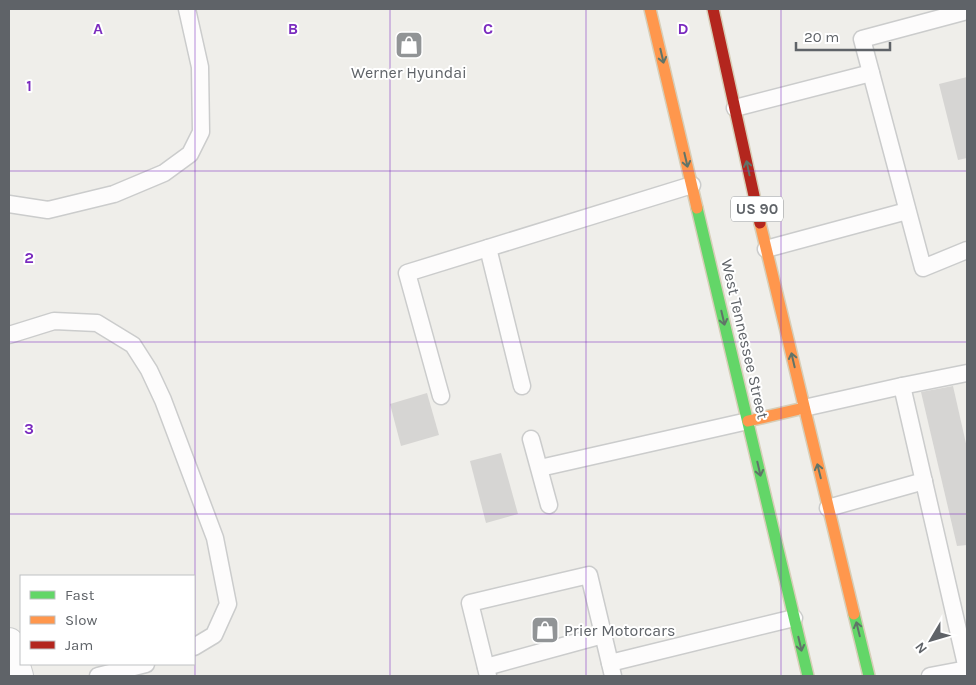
<svg xmlns="http://www.w3.org/2000/svg" width="976" height="685" font-family="Karla,sans-serif">
  <style>
    .building { fill: #d6d5d3 }
    .lines { fill: none; stroke-linecap: round; stroke-linejoin: round }
    .lane-casing { stroke: #cbcccc; stroke-width: 19 }
    .street-casing { stroke: #cbcccc; stroke-width: 30 }
    .fast-casing { stroke: #d7ceb8; stroke-width: 14 }
    .slow-casing { stroke: #d7ceb8; stroke-width: 14 }
    .jam-casing { stroke: #d7ceb8; stroke-width: 14 }
    .lane { stroke: #fdfcfc; stroke-width: 16 }
    .street { stroke: #fdfcfc; stroke-width: 28 }
    .fast { stroke: #63d668; stroke-width: 11 }
    .slow { stroke: #ff974d; stroke-width: 11 }
    .jam { stroke: #b3261e; stroke-width: 11 }
    .oneway { stroke: #607468 }
    .grid { fill: none; stroke: #7b2cbf; stroke-width: 1; stroke-opacity: 0.55 }
    .labels { text-anchor: middle; dominant-baseline: central; stroke-width: 4; stroke-linejoin: round; paint-order: stroke }
    .shield { fill: #fff; stroke: #8f9295; stroke-width: 1 }
    .shield-label { font-size: 15px; font-weight: bold; fill: #5f6368 }
    .poi-label { font-size: 16px; fill: #5f6368; stroke: #fff }
    .street-label { font-size: 16px; fill: #5f6368; stroke: #fff }
    .grid-label { font-size: 16px; text-anchor: middle; font-weight: bold; fill: #7b2cbf; stroke: #fff; stroke-width: 4; stroke-linejoin: round; paint-order: stroke }
  </style>
  <rect width="100%" height="100%" fill="#efeeea"/>
  <g class="building">
    <path d="M967,77V158L958,160L939,84Z"/>
    <path d="M953,386L967,448V545L957,546L921,392Z"/>
    <path d="M427,393L439,435L401,446L390,404Z"/>
    <path d="M501,453L518,514L486,523L470,461Z"/>
  </g>
  <g class="lines">
    <defs>
      <g id="lane">
        <path d="M967,11L862,39L923,268L967,250"/>
        <path d="M735,108L871,73"/>
        <path d="M9,204L48,210L114,194L164,173L190,154L201,132L200,67L187,9"/>
        <path d="M488,248L522,386"/>
        <path d="M766,249L907,211"/>
        <path d="M9,335L54,321L97,323L133,345L149,370L163,400L215,538L228,604L214,635L194,647"/>
        <path d="M902,386L967,669"/>
        <path d="M441,396L407,273L692,185"/>
        <path d="M804,408L902,386L967,373"/>
        <path d="M531,439L549,505"/>
        <path d="M540,468L748,421"/>
        <path d="M828,508L924,481"/>
        <path d="M610,663L794,618"/>
        <path d="M486,667L603,635"/>
        <path d="M98,676L146,664"/>
        <path d="M488,676L470,603L589,575L613,676"/>
        <path d="M930,676L967,669"/>
      </g>
      <path id="street" d="M9,642L19,676"/>
      <g id="fast">
        <path d="M697,208L808,676"/>
        <path d="M854,614L869,676"/>
      </g>
      <g id="slow">
        <path d="M650,9L697,208"/>
        <path d="M760,223L854,614"/>
        <path d="M748,421L804,408"/>
      </g>
      <path id="jam" d="M713,9L760,223"/>
    </defs>
    <use href="#lane" class="lane-casing"/>
    <use href="#street" class="street-casing"/>
    <use href="#fast" class="fast-casing"/>
    <use href="#slow" class="slow-casing"/>
    <use href="#jam" class="jam-casing"/>
    <use href="#lane" class="lane"/>
    <use href="#street" class="street"/>
    <use href="#fast" class="fast"/>
    <use href="#slow" class="slow"/>
    <use href="#jam" class="jam"/>
  </g>
  <defs><path id="oneway-shaft" d="M-6 0H5M1.5-3L5.5 0L1.5 3" fill="none" stroke-width="1.6" stroke-linecap="round" stroke-linejoin="round" transform="scale(1.25)"/></defs>
  <g class="oneway">
    <use href="#oneway-shaft" transform="translate(662 56) rotate(77)"/>
    <use href="#oneway-shaft" transform="translate(686 160) rotate(77)"/>
    <use href="#oneway-shaft" transform="translate(748 168) rotate(-102)"/>
    <use href="#oneway-shaft" transform="translate(723 318) rotate(77)"/>
    <use href="#oneway-shaft" transform="translate(793 360) rotate(-103)"/>
    <use href="#oneway-shaft" transform="translate(759 469) rotate(77)"/>
    <use href="#oneway-shaft" transform="translate(819 471) rotate(-104)"/>
    <use href="#oneway-shaft" transform="translate(858 629) rotate(-104)"/>
    <use href="#oneway-shaft" transform="translate(800 644) rotate(77)"/>
  </g>
  <path class="grid" d="M195,9V676M390,9V676M586,9V676M781,9V676M9,171H967M9,342H967M9,514H967"/>
  <defs>
    <symbol id="shop-square" viewBox="-11 -11 22 22"><rect x="-9" y="-9" width="18" height="18" rx="4" fill="#919496" stroke="#fff"/><path d="M-5-2.5h2.3a2.7 3.5 0 0 1 5.4 0H5L5.5 6h-11ZM-1.5-2.5h3a1.5 2.3 0 0 0-3 0Z" fill="#fff"/></symbol>
  </defs>
  <g fill-rule="evenodd">
    <use href="#shop-square" x="393" y="29" width="32" height="32"/>
    <use href="#shop-square" x="529" y="614" width="32" height="32"/>
  </g>
  <g class="labels">
    <rect class="shield" x="731" y="196.5" width="52" height="25" rx="4"/>
    <g class="shield-label">
      <text x="757" y="209">US 90</text>
    </g>
    <g class="poi-label">
      <text x="409" y="72">Werner Hyundai</text>
      <text x="564" y="630" text-anchor="start">Prier Motorcars</text>
    </g>
    <g class="street-label">
      <text transform="translate(745 339) rotate(77)">West Tennessee Street</text>
    </g>
  </g>
  <g class="grid-label">
    <text x="98" y="34">A</text>
    <text x="293" y="34">B</text>
    <text x="488" y="34">C</text>
    <text x="683" y="34">D</text>
    <text x="29" y="91">1</text>
    <text x="29" y="263">2</text>
    <text x="29" y="434">3</text>
  </g>
  <rect width="976" height="685" fill="none" stroke="#5f6368" stroke-width="20"/>
  <rect x="20" y="575" width="175" height="90" fill="#ffffff" stroke="#bfc1c3"/>
  <rect x="30" y="591" width="25" height="8" fill="#63d668" stroke="#bfc1c3"/>
  <text x="65" y="600" font-size="15" fill="#5f6368">Fast</text>
  <rect x="30" y="616" width="25" height="8" fill="#ff974d" stroke="#bfc1c3"/>
  <text x="65" y="625" font-size="15" fill="#5f6368">Slow</text>
  <rect x="30" y="641" width="25" height="8" fill="#b3261e" stroke="#bfc1c3"/>
  <text x="65" y="650" font-size="15" fill="#5f6368">Jam</text>
  <g transform="translate(931 640) rotate(232)" stroke="#ffffff" stroke-width="4" paint-order="stroke">
  <path d="M0-4L9 19L0 12L-9 19Z" fill="#5f6368"/>
  <text y="-8" font-size="14" font-weight="bold" text-anchor="middle" fill="#5f6368">N</text>
  </g>
  <path d="M796 42v8h94v-8" fill="none" stroke="#5f6368" stroke-width="2.5"/>
  <text x="804" y="42" font-size="15" fill="#5f6368" stroke="#ffffff" stroke-width="4" paint-order="stroke">20 m</text>
</svg>
